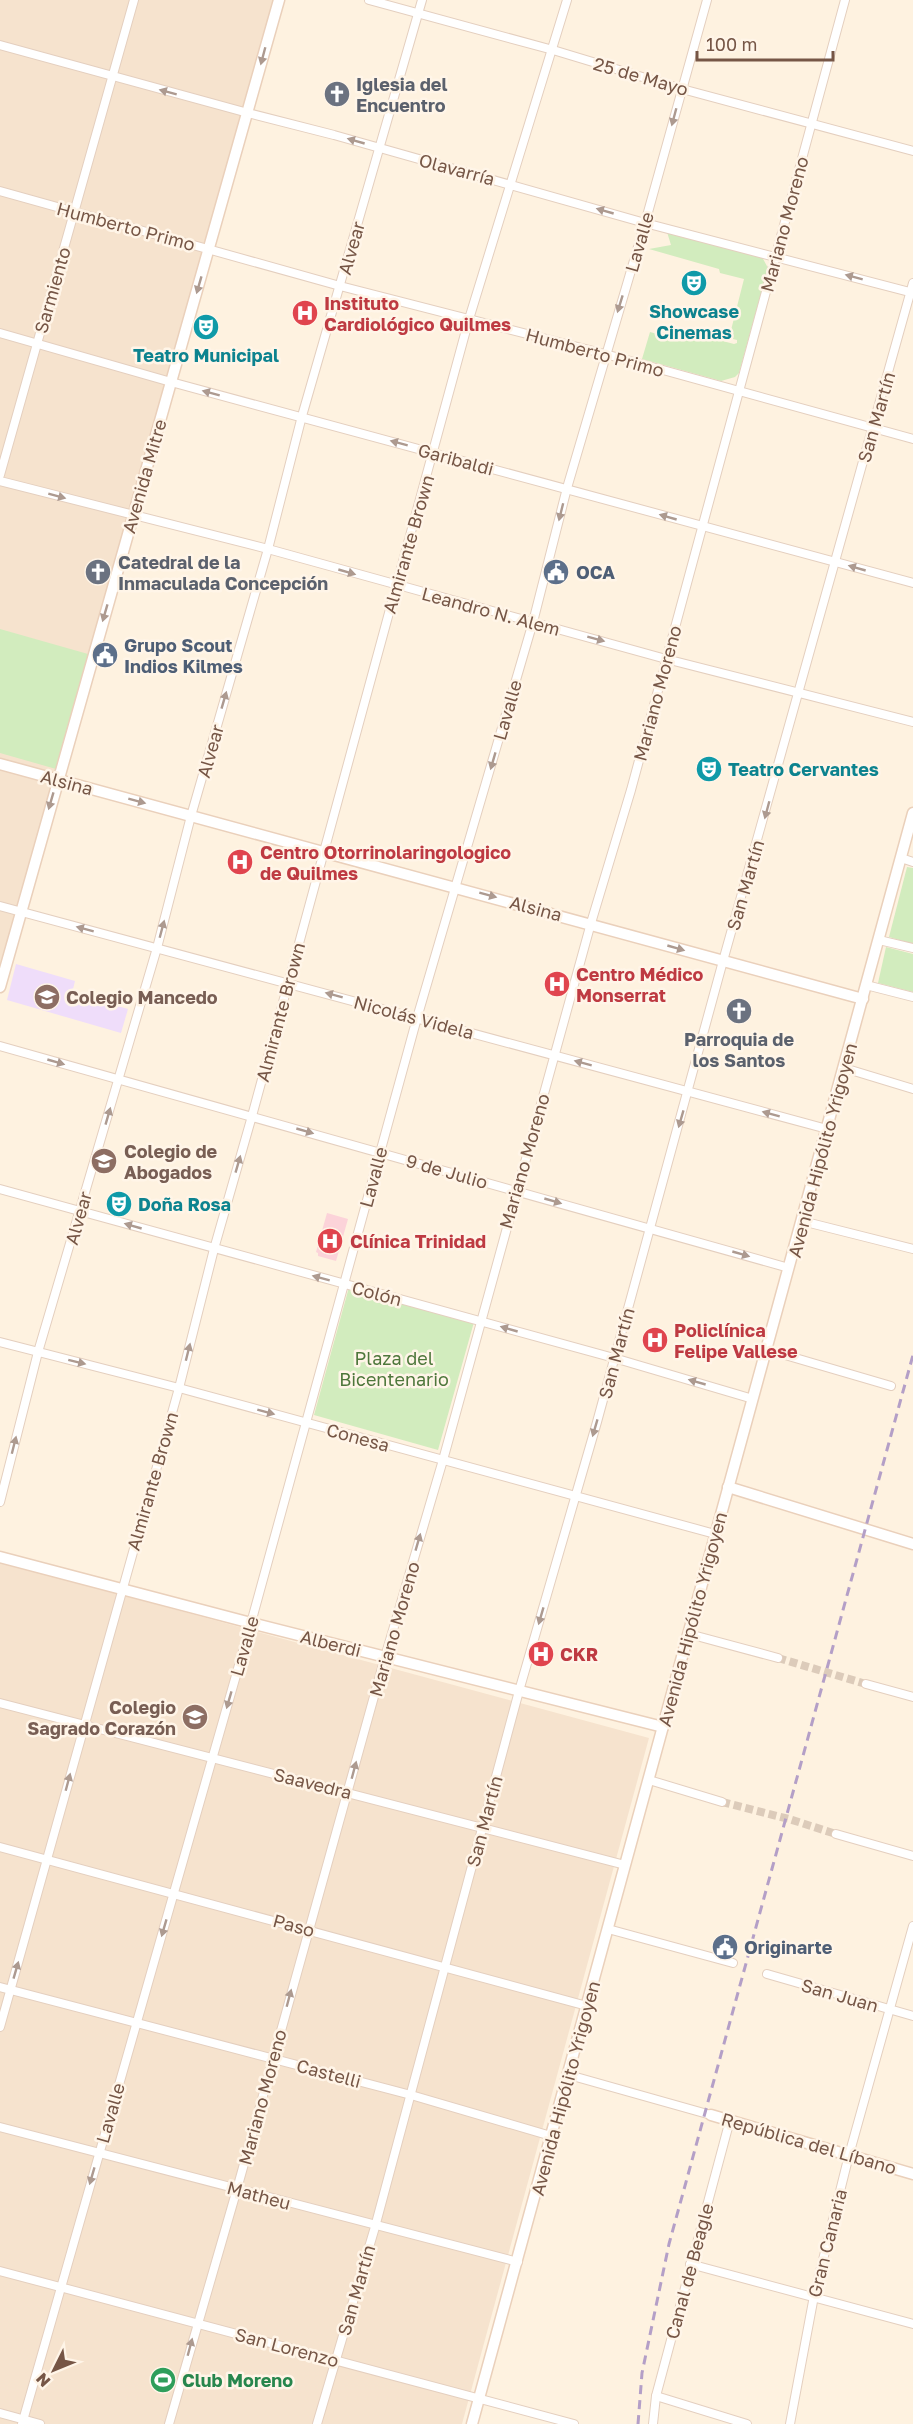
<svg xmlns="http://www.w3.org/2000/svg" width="913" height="2424" font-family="'Golos Text',sans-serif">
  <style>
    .residential { fill: #f6e3ce }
    .education { fill: #efddfa }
    .medical { fill: #fcd3d9 }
    .green { fill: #d2ecbe }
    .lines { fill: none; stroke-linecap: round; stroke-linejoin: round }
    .street-tunnel { stroke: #dccbba; stroke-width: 8; stroke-dasharray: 8 4; stroke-linecap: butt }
    .street-casing { stroke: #e4cfbf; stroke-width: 10 }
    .secondary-casing { stroke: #ead0bb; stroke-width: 13 }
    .street { stroke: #fff; stroke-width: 8 }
    .secondary { stroke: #fff; stroke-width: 10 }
    .rail { stroke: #b49fc7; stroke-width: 3; stroke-dasharray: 9 6; stroke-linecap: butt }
    .oneway { fill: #ad9a90 }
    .labels { text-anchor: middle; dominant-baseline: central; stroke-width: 5; stroke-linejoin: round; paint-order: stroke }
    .street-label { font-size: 18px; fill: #765646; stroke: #fff5e8 }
    .worship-label { font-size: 18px; font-weight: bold; fill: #5b616d; stroke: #fff5e8; text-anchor: start }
    .health-label { font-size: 18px; font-weight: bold; fill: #be3a42; stroke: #fff5e8; text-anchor: start }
    .culture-label { font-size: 18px; font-weight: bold; fill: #0d838f; stroke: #fff5e8 }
    .service-label { font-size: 18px; font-weight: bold; fill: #4e5e75; stroke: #fff5e8; text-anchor: start }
    .education-label { font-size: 18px; font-weight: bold; fill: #785e54; stroke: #fff5e8; text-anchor: start }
    .park-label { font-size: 18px; fill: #4e773b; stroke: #fff5e8 }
    .leisure-label { font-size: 18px; font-weight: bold; fill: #27864d; stroke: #fff5e8; text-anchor: start }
  </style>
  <rect width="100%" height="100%" fill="#fef2e0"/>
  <g class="residential">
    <path d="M0,0H275L0,970Z"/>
    <path d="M0,1562L649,1738L462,2424H0Z"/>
  </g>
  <path class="education" d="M16,964L75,981L72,993L128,1009L121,1033L7,1000Z"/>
  <path class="medical" d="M327,1213L348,1219L336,1261L318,1256V1253L316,1252Z"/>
  <g class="green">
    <path d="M667,232L762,257L768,268L739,373L735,377L721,381L642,359L650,332L657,334L669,327L734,344L737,343V340L729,338L744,279L720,273L719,269L649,249L671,245Z"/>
    <path d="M0,629L88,654L56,769L0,753Z"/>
    <path d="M907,867L913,868V944L889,937Z"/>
    <path d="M886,947L913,954V992L878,983Z"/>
    <path d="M349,1287L474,1322L438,1450L314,1415Z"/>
  </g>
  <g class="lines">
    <g class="street-tunnel">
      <path d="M778,1658L866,1684"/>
      <path d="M722,1802L789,1819L836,1834"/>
    </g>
    <defs>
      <g id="street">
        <path d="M369,0L553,50L682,89L913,151"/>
        <path d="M0,45L248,113L334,135L645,223L913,293"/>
        <path d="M0,191L340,286L605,354L913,439"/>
        <path d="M0,333L171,382L913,583"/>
        <path d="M0,475L134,0"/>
        <path d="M0,481L268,549L666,659L913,722"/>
        <path d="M901,858L913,862"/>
        <path d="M0,906L827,1129"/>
        <path d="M879,940L913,948"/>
        <path d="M866,985L913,997"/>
        <path d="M0,1046L789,1268"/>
        <path d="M844,1068L913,1089"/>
        <path d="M0,1189L614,1358L753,1399"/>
        <path d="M802,1221L913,1249"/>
        <path d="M0,1342L179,1388L715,1534"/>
        <path d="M768,1350L891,1386"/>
        <path d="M0,1502L38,1352L157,948L191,816L268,549L302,416L422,0"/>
        <path d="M689,1634L778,1658"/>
        <path d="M866,1684L913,1697"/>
        <path d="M0,1703L625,1865"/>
        <path d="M649,1780L722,1802"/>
        <path d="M836,1834L913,1856"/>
        <path d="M0,1847L587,2006"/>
        <path d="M608,1929L733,1963"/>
        <path d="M767,1974L913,2016"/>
        <path d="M0,1987L411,2095L551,2136"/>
        <path d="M0,2027L179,1388L214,1249L252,1116L469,319L567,0"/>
        <path d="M569,2075L711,2115"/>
        <path d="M0,2127L518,2262"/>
        <path d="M690,2264L913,2324"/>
        <path d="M0,2271L574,2424"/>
        <path d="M656,2396L747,2424"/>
        <path d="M0,2413L40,2424"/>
        <path d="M22,2424L251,1623L417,1018L533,622L567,488L645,223L707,0"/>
        <path d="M169,2424L237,2189L385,1657L443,1460L591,923L631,790L845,0"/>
        <path d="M317,2424L375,2227L519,1691L597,1422L723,961L913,283"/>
        <path d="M653,2424L656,2396L730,2120"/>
        <path d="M790,2424L814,2296L849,2155L913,1926"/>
      </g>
      <g id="secondary">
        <path d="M0,764L863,999"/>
        <path d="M0,987L279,0"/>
        <path d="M728,1487L913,1544"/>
        <path d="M0,1557L251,1623L663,1727"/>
        <path d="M711,2115L913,2174"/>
        <path d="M472,2424L913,813"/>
      </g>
    </defs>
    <use href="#street" class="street-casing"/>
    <use href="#secondary" class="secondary-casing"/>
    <use href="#street" class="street"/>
    <use href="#secondary" class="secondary"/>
    <path class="rail" d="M638,2424L642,2373L669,2244L913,1355"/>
  </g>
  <defs><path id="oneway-solid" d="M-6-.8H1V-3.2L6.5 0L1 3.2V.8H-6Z" transform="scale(1.5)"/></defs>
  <g class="oneway">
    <use href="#oneway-solid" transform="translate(263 56) rotate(105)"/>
    <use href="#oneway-solid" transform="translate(168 92) rotate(-165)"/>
    <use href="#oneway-solid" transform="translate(674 117) rotate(105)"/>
    <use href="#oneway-solid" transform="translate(356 141) rotate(-164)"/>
    <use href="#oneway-solid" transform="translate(605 211) rotate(-164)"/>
    <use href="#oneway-solid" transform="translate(854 277) rotate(-165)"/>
    <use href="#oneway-solid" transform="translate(199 285) rotate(106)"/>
    <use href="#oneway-solid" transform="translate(620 304) rotate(107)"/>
    <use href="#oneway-solid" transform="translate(211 393) rotate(-165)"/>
    <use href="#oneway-solid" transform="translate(399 443) rotate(-165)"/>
    <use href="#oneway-solid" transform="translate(57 496) rotate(15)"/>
    <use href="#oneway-solid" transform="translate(561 512) rotate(104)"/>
    <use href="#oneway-solid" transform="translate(668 517) rotate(-164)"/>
    <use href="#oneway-solid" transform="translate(857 568) rotate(-164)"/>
    <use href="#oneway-solid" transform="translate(347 572) rotate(16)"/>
    <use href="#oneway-solid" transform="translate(105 613) rotate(106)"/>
    <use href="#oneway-solid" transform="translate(596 639) rotate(15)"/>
    <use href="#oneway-solid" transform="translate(224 700) rotate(-74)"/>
    <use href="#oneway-solid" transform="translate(493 761) rotate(106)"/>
    <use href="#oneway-solid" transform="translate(51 801) rotate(106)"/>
    <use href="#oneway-solid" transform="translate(137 801) rotate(15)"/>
    <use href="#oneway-solid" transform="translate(767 810) rotate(105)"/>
    <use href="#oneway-solid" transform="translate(488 895) rotate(15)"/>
    <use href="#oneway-solid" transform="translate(85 929) rotate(-165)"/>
    <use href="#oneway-solid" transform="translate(162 929) rotate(-75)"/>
    <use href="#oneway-solid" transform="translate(676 948) rotate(16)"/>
    <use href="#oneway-solid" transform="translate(334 995) rotate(-165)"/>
    <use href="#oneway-solid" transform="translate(56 1062) rotate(16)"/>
    <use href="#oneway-solid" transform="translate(583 1063) rotate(-165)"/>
    <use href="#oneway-solid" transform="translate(771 1114) rotate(-165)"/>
    <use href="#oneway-solid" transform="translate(108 1116) rotate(-74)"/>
    <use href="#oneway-solid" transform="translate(681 1119) rotate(106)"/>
    <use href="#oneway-solid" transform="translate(305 1131) rotate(16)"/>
    <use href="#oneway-solid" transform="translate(238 1164) rotate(-74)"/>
    <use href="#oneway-solid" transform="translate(553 1201) rotate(16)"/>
    <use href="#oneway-solid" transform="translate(133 1226) rotate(-164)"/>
    <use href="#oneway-solid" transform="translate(741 1254) rotate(16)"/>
    <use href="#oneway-solid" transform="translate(321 1278) rotate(-165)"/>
    <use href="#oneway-solid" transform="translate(509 1329) rotate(-164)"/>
    <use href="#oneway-solid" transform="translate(188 1352) rotate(-76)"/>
    <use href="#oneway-solid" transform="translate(77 1362) rotate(14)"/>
    <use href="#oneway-solid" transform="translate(697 1382) rotate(-164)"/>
    <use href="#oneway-solid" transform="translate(266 1412) rotate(15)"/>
    <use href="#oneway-solid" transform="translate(595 1428) rotate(106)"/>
    <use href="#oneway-solid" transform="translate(14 1445) rotate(-76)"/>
    <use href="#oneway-solid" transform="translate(418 1542) rotate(-74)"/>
    <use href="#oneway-solid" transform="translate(541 1616) rotate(106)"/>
    <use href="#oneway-solid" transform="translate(229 1700) rotate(106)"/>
    <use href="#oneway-solid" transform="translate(354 1770) rotate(-75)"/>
    <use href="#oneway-solid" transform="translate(68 1782) rotate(-75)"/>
    <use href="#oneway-solid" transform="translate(164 1928) rotate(106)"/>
    <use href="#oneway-solid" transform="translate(16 1970) rotate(-74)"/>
    <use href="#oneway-solid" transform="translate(289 1998) rotate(-75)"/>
    <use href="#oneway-solid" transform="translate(92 2176) rotate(106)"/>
    <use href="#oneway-solid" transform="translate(190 2347) rotate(-75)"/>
  </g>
  <defs>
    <symbol id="church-disc" viewBox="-11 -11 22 22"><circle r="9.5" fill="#6b7280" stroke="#fff5e8"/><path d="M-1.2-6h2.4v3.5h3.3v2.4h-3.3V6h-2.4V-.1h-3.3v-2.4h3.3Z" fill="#fff"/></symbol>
    <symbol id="theatre-disc" viewBox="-11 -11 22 22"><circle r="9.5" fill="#0f9aa8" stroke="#fff5e8"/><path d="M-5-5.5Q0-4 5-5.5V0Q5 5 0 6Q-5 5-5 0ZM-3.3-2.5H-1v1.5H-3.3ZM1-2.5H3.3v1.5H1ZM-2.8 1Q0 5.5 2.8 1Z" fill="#fff"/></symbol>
    <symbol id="hospital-disc" viewBox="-11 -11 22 22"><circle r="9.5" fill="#e0444e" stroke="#fff5e8"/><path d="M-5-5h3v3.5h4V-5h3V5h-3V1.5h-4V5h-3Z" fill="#fff"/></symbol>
    <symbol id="civic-disc" viewBox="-11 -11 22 22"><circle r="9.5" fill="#5c6f8a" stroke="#fff5e8"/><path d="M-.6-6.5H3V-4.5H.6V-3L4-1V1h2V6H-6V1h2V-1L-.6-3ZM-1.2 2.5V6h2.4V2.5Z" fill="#fff"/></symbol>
    <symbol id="school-disc" viewBox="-11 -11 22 22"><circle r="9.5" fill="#8d6e63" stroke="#fff5e8"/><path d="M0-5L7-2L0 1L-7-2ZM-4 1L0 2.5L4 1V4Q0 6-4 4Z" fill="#fff"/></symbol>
    <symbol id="university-disc" viewBox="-11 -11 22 22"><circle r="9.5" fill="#8d6e63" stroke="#fff5e8"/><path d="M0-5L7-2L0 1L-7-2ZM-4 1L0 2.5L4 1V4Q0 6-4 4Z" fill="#fff"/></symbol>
    <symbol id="stadium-disc" viewBox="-11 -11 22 22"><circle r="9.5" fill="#2e9e5b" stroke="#fff5e8"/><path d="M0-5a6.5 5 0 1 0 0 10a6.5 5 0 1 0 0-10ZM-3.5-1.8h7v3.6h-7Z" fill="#fff"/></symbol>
  </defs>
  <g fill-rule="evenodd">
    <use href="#church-disc" x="322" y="79" width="30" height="30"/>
    <use href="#theatre-disc" x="679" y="268" width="30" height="30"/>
    <use href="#hospital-disc" x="290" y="298" width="30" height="30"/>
    <use href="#theatre-disc" x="191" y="312" width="30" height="30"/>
    <use href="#church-disc" x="83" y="557" width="30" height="30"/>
    <use href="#civic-disc" x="541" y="557" width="30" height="30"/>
    <use href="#civic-disc" x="90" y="640" width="30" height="30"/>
    <use href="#theatre-disc" x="694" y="754" width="30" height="30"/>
    <use href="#hospital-disc" x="225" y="847" width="30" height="30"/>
    <use href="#hospital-disc" x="542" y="969" width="30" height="30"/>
    <use href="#school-disc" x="32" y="982" width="30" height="30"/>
    <use href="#church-disc" x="724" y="996" width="30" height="30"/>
    <use href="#university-disc" x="89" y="1146" width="30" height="30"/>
    <use href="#theatre-disc" x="104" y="1189" width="30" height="30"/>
    <use href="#hospital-disc" x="315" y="1226" width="30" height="30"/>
    <use href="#hospital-disc" x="640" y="1325" width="30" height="30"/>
    <use href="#hospital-disc" x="526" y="1639" width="30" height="30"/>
    <use href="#school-disc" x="180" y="1702" width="30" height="30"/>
    <use href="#civic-disc" x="710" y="1932" width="30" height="30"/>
    <use href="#stadium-disc" x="148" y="2365" width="30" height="30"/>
  </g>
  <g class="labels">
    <g class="street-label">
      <text transform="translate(641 76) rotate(16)">25 de Mayo</text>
      <text transform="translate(457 169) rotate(15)">Olavarría</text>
      <text transform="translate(784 224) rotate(-75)">Mariano Moreno</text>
      <text transform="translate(126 226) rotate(15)">Humberto Primo</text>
      <text transform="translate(639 242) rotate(-74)">Lavalle</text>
      <text transform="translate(351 248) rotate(-74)">Alvear</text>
      <text transform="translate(52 290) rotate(-74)">Sarmiento</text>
      <text transform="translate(595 352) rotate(15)">Humberto Primo</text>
      <text transform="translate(876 417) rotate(-74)">San Martín</text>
      <text transform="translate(456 459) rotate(15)">Garibaldi</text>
      <text transform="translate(144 476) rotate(-74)">Avenida Mitre</text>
      <text transform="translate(408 544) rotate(-74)">Almirante Brown</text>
      <text transform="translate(491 611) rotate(15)">Leandro N. Alem</text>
      <text transform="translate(657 693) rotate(-75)">Mariano Moreno</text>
      <text transform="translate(507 710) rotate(-74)">Lavalle</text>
      <text transform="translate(210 751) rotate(-74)">Alvear</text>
      <text transform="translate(67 782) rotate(15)">Alsina</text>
      <text transform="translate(745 885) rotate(-74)">San Martín</text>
      <text transform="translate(536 908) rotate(15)">Alsina</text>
      <text transform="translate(280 1012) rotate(-75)">Almirante Brown</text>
      <text transform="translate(414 1017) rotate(15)">Nicolás Videla</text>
      <text transform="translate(822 1150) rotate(-75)">Avenida Hipólito Yrigoyen</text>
      <text transform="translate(524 1161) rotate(-74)">Mariano Moreno</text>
      <text transform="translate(447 1171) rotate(16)">9 de Julio</text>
      <text transform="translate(373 1177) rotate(-75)">Lavalle</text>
      <text transform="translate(78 1218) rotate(-74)">Alvear</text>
      <text transform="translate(377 1293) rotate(15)">Colón</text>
      <text transform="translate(616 1353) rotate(-75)">San Martín</text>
      <text transform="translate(358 1437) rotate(15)">Conesa</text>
      <text transform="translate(152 1481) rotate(-74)">Almirante Brown</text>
      <text transform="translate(692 1619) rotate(-75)">Avenida Hipólito Yrigoyen</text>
      <text transform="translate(394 1629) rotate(-74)">Mariano Moreno</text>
      <text transform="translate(331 1643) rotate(14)">Alberdi</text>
      <text transform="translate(244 1646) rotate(-74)">Lavalle</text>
      <text transform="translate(313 1783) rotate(14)">Saavedra</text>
      <text transform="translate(484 1821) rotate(-75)">San Martín</text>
      <text transform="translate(294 1925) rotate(15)">Paso</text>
      <text transform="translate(840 1995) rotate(16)">San Juan</text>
      <text transform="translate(329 2073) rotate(15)">Castelli</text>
      <text transform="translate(565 2088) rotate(-75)">Avenida Hipólito Yrigoyen</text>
      <text transform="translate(262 2097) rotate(-75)">Mariano Moreno</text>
      <text transform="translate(110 2113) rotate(-74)">Lavalle</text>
      <text transform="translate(809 2143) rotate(16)">República del Líbano</text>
      <text transform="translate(259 2195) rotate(15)">Matheu</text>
      <text transform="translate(827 2243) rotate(-76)">Gran Canaria</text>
      <text transform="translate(689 2271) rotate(-75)">Canal de Beagle</text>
      <text transform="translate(356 2290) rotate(-74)">San Martín</text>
      <text transform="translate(287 2347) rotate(15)">San Lorenzo</text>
    </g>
    <g class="worship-label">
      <text x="356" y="84">Iglesia del<tspan x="356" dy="21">Encuentro</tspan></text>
      <text x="118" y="562">Catedral de la<tspan x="118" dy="21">Inmaculada Concepción</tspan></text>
      <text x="739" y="1039" text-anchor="middle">Parroquia de<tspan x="739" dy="21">los Santos</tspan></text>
    </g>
    <g class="health-label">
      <text x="324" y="303">Instituto<tspan x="324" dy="21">Cardiológico Quilmes</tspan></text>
      <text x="260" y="852">Centro Otorrinolaringologico<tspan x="260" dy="21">de Quilmes</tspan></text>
      <text x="576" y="974">Centro Médico<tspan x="576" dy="21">Monserrat</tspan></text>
      <text x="350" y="1241">Clínica Trinidad</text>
      <text x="674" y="1330">Policlínica<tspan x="674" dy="21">Felipe Vallese</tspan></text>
      <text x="560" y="1654">CKR</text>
    </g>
    <g class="culture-label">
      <text x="694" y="311">Showcase<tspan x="694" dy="21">Cinemas</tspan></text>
      <text x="206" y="355">Teatro Municipal</text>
      <text x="728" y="769" text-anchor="start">Teatro Cervantes</text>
      <text x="138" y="1204" text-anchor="start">Doña Rosa</text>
    </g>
    <g class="service-label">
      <text x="576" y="572">OCA</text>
      <text x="124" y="645">Grupo Scout<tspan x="124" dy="21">Indios Kilmes</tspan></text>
      <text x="744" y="1947">Originarte</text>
    </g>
    <g class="education-label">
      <text x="66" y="997">Colegio Mancedo</text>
      <text x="124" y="1151">Colegio de<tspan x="124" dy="21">Abogados</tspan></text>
      <text x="176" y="1707" text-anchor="end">Colegio<tspan x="176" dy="21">Sagrado Corazón</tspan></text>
    </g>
    <g class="park-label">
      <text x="394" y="1358">Plaza del<tspan x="394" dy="21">Bicentenario</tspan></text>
    </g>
    <g class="leisure-label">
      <text x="182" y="2380">Club Moreno</text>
    </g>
  </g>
  <g transform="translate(54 2370) rotate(227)" stroke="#fff5e8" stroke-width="4.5" paint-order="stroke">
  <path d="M0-4.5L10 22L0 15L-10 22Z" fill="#765646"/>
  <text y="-9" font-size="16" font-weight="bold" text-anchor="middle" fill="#765646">N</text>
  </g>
  <path d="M697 51v9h136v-9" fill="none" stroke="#765646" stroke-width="3"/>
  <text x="706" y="51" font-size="18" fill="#765646" stroke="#fff5e8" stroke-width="4.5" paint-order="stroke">100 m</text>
</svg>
